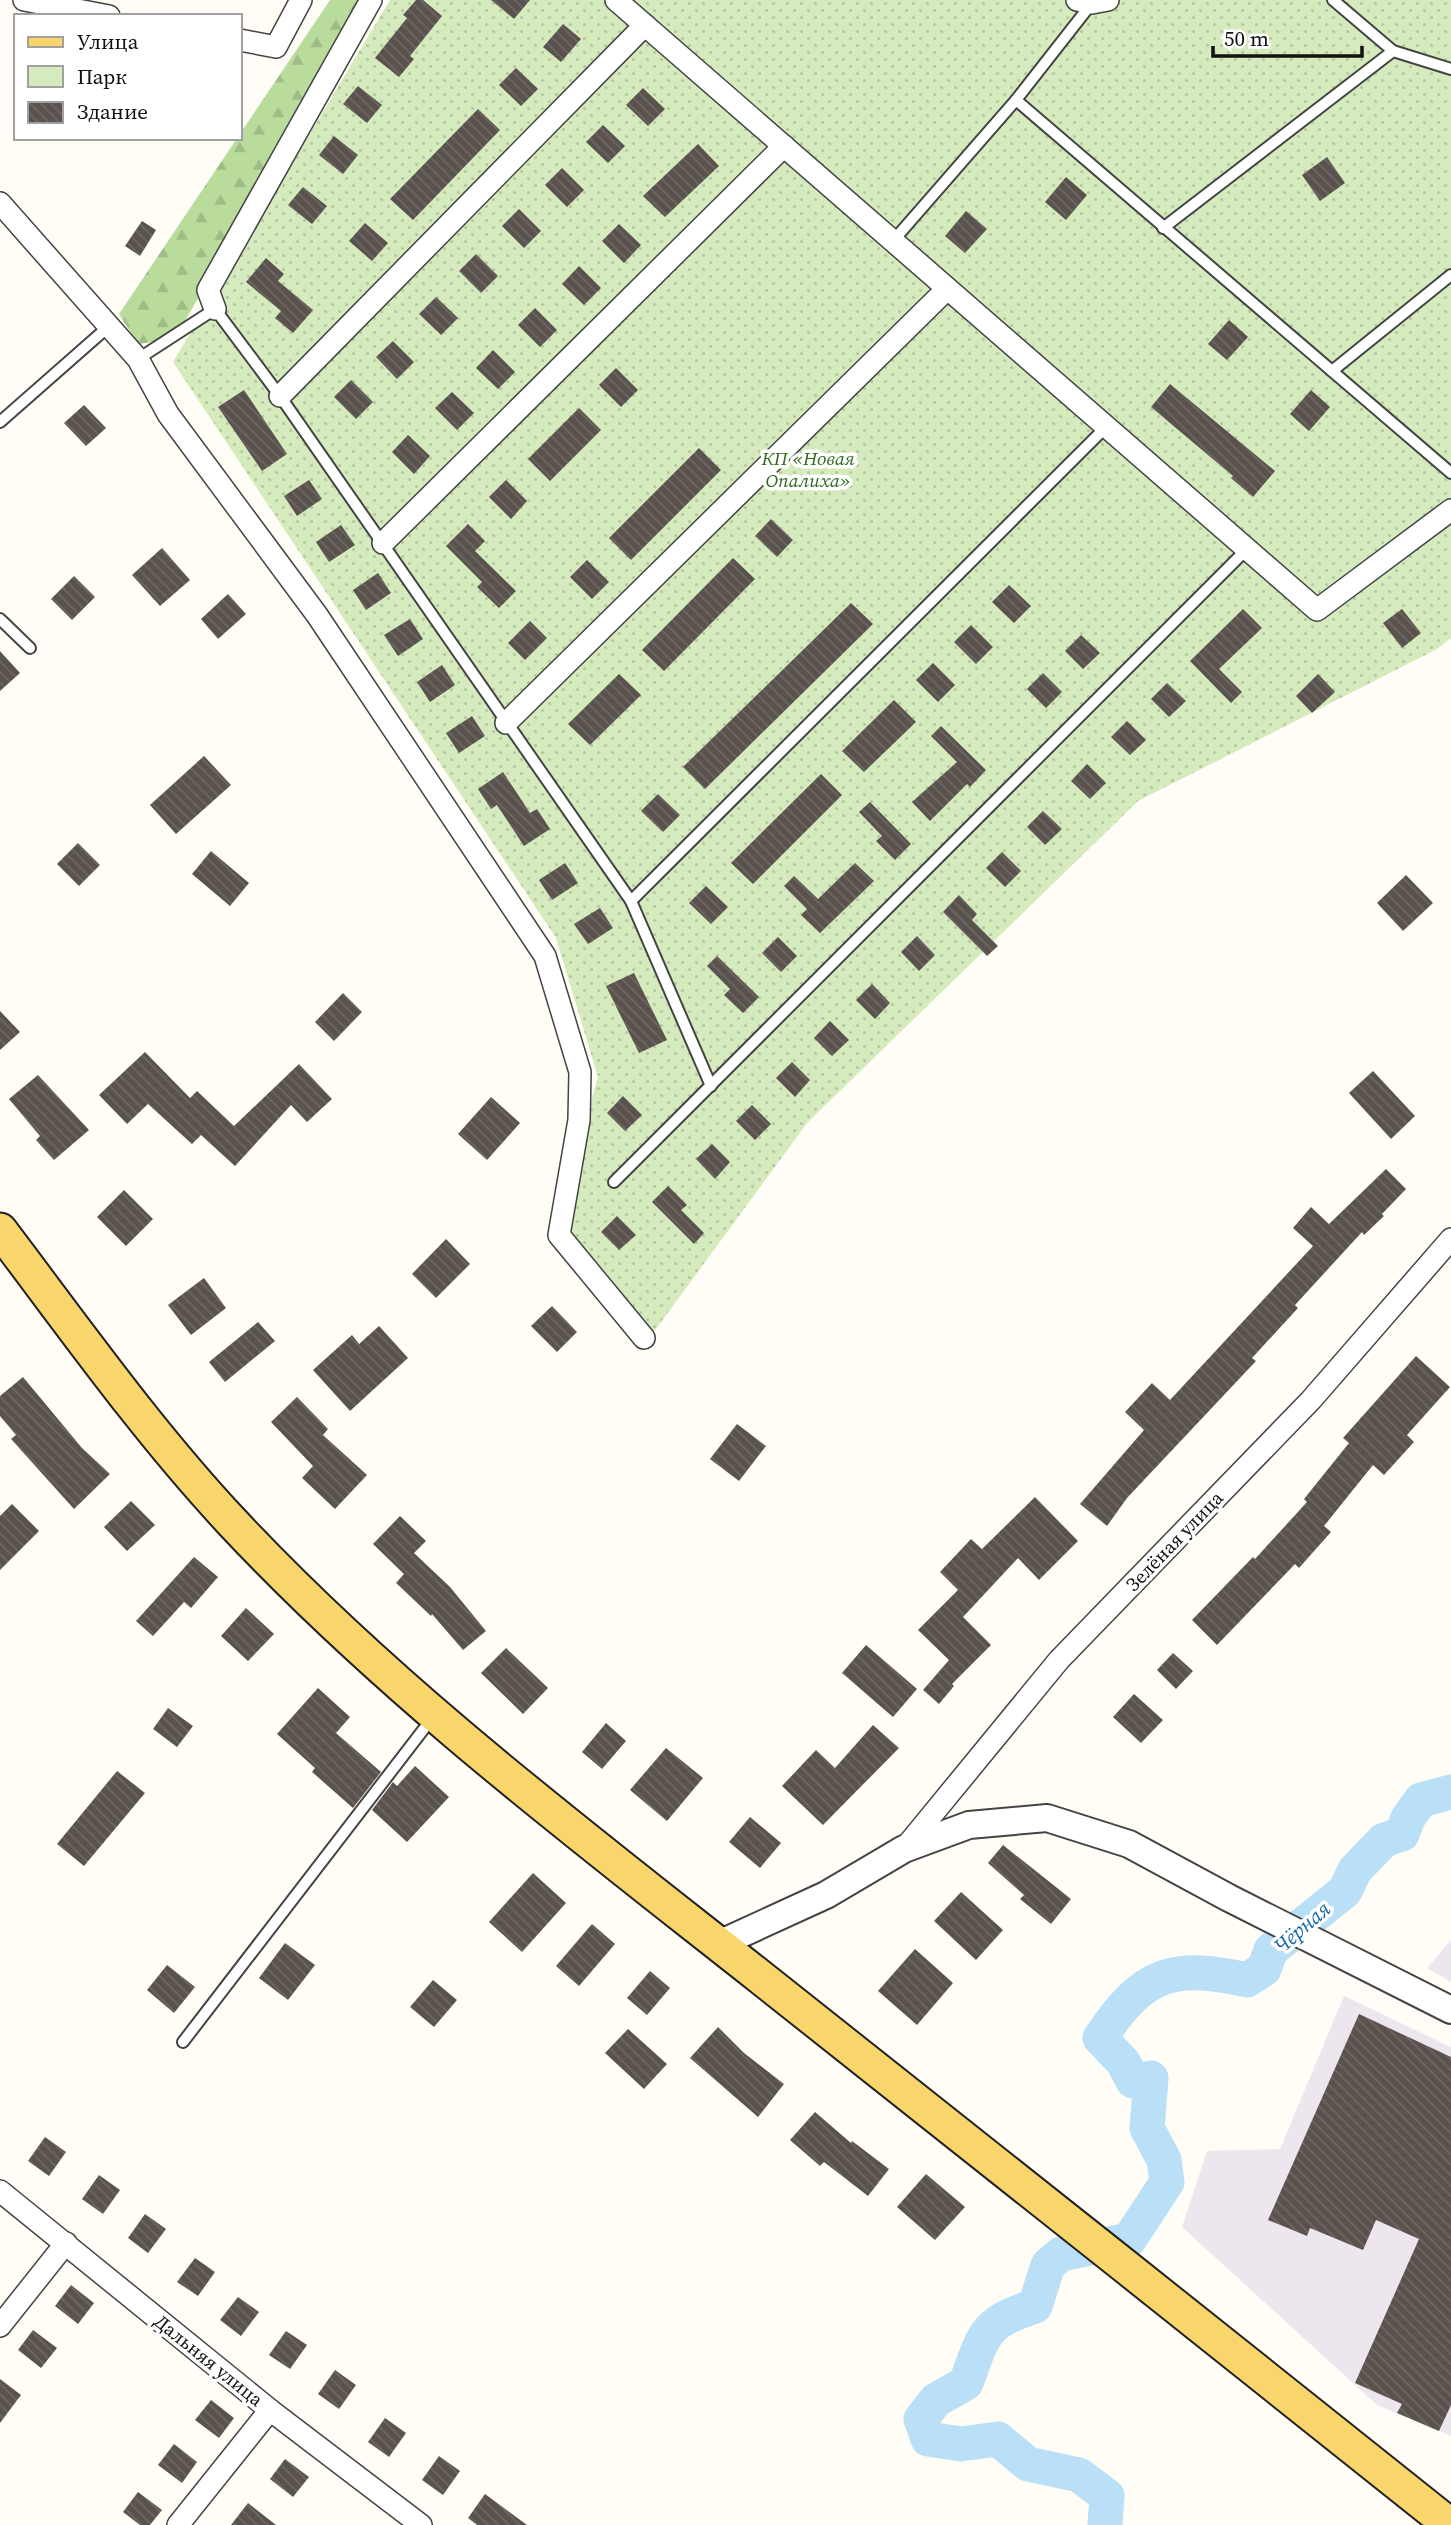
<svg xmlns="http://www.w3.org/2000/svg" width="1451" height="2525" font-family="'Source Serif 4',serif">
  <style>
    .industrial { fill: #eee6ef }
    .green { fill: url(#green-dots) }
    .forest { fill: url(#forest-firs) }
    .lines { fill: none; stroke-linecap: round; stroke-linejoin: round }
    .river { stroke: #b9e0f7; stroke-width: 35 }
    .building { fill: url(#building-back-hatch) }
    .service-casing { stroke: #444; stroke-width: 14 }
    .minor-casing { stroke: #444; stroke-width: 24 }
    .tertiary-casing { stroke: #444; stroke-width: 30 }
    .primary-casing { stroke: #222; stroke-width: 37 }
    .service { stroke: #fff; stroke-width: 10 }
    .minor { stroke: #fff; stroke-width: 21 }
    .tertiary { stroke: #fff; stroke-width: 26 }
    .primary { stroke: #f9d66b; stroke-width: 33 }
    .labels { text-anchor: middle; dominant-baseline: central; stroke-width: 7; stroke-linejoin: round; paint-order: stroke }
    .park-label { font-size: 19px; font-style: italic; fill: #2f6b1f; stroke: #fff }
    .street-label { font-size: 19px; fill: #111; stroke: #fff }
    .water-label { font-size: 21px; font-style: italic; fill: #1768a6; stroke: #fff }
  </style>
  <defs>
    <pattern id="green-dots" width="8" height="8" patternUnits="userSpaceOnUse" patternTransform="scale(1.75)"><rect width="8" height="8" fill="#d5ebbd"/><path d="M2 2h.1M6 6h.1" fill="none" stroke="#b6c8a1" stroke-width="1.8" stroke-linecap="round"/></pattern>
    <pattern id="forest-firs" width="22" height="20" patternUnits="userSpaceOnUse" patternTransform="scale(1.75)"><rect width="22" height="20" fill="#b9dc9c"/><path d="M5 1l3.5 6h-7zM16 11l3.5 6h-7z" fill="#9ebc85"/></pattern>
    <pattern id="building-back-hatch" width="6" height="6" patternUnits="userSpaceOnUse" patternTransform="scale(1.75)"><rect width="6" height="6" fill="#5a524d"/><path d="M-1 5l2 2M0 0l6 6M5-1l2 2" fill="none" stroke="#6d6662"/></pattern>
  </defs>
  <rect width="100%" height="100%" fill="#fffdf5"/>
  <g class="industrial">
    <path d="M1451,1940V1982L1427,1968Z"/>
    <path d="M1344,1996L1451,2047V2436L1377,2405L1182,2227L1207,2151L1280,2149Z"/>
  </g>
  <path class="green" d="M390,0H1451V638L1437,649L1138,801L807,1123L645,1344L553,1235L598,1077L556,938L173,362Z"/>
  <path class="forest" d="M330,0H375L174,339L138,344L119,314Z"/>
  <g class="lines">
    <path class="river" d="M1105,2525L1107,2496L1079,2475L1028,2464L998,2439L961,2444L928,2439L921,2419L936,2400L966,2383C984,2334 983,2323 1035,2306L1048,2265L1061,2254L1129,2240L1167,2182L1164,2160L1147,2128L1151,2078L1133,2081L1123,2062L1100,2038C1143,1973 1172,1963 1247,1980L1264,1969L1271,1950L1345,1891L1355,1870L1384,1840L1402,1834L1408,1818L1421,1800L1451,1792"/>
  </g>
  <g class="building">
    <path d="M416,0H423L442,16L410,56L414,59L399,77L375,58L407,18L403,15Z"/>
    <path d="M491,0H530L514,19Z"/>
    <path d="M563,24L581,39L561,62L543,47Z"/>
    <path d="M516,68L538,89L521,106L499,85Z"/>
    <path d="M358,86L382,105L367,123L343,104Z"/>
    <path d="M643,88L665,109L648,126L626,105Z"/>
    <path d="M478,109L500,130L413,220L390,199Z"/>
    <path d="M603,125L625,146L608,163L586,142Z"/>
    <path d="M334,136L358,155L343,174L319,155Z"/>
    <path d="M698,144L719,166L665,217L643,196Z"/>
    <path d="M1327,157L1345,183L1320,201L1302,175Z"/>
    <path d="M562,168L584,190L567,207L545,185Z"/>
    <path d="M1066,177L1087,195L1066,220L1045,202Z"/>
    <path d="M303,187L327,206L312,224L288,205Z"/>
    <path d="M519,209L541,231L524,248L502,226Z"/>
    <path d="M966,211L987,229L965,253L945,236Z"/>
    <path d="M142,221L156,230L140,256L125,246Z"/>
    <path d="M365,223L388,243L372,261L349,241Z"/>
    <path d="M619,224L641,245L624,263L602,241Z"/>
    <path d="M476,254L498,276L481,293L459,271Z"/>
    <path d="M266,258L284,274L278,281L313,310L293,333L275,318L281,311L246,282Z"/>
    <path d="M579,266L601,288L584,305L562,284Z"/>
    <path d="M436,297L458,318L441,335L419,314Z"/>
    <path d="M535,308L557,330L540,347L518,325Z"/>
    <path d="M1229,320L1248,337L1227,360L1208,344Z"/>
    <path d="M393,341L414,362L397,379L376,357Z"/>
    <path d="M493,350L515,372L498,389L476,368Z"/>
    <path d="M616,368L638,390L621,407L599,385Z"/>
    <path d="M351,380L373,402L356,419L334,397Z"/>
    <path d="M1170,384L1275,471L1253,497L1231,478L1233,476L1151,407Z"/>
    <path d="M244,390L287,454L262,471L218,407Z"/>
    <path d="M1311,390L1330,407L1309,431L1290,414Z"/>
    <path d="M452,392L474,413L457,430L435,408Z"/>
    <path d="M84,405L106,428L86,446L64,423Z"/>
    <path d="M579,408L601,430L550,481L528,459Z"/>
    <path d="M408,435L430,456L414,474L392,452Z"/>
    <path d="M699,448L721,470L631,560L609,538Z"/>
    <path d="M309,480L322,499L297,516L284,496Z"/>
    <path d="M506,480L527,501L511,519L489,497Z"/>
    <path d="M771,519L793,540L777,557L755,536Z"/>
    <path d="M468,524L485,541L475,551L516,591L499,608L477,587L482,582L446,546Z"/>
    <path d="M341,525L355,545L329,562L316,542Z"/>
    <path d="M162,548L190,580L160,606L132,575Z"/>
    <path d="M733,558L755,579L664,671L642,650Z"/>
    <path d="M587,560L609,582L592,599L570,577Z"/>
    <path d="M378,573L391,593L366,610L353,590Z"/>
    <path d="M74,576L95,597L72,620L51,599Z"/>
    <path d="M1009,585L1031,606L1014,623L992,602Z"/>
    <path d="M228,594L246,614L218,639L201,619Z"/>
    <path d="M851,603L873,624L705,789L683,767Z"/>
    <path d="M1243,609L1262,628L1219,669L1242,692L1231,703L1190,661Z"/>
    <path d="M1402,609L1421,633L1402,648L1383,623Z"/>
    <path d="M410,619L423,639L398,656L384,635Z"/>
    <path d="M530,621L547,638L525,660L508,643Z"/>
    <path d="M971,625L993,647L976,664L954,642Z"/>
    <path d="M1081,635L1100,653L1083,669L1065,651Z"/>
    <path d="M0,651L20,673L0,691Z"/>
    <path d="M933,663L955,685L938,702L916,680Z"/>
    <path d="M442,665L455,685L430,702L417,682Z"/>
    <path d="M1043,673L1062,692L1046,708L1027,689Z"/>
    <path d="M619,674L641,695L590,745L568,724Z"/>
    <path d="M1318,674L1335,692L1312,713L1296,696Z"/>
    <path d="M1167,683L1186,701L1169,717L1151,699Z"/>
    <path d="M894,700L916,722L864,772L842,751Z"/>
    <path d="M472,716L485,736L459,753L446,733Z"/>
    <path d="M1127,721L1146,740L1130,755L1111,737Z"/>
    <path d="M941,726L986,770L970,787L967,784L930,821L912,802L957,762L931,736Z"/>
    <path d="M204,756L231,785L176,834L150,805Z"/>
    <path d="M1087,764L1106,783L1090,799L1071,781Z"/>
    <path d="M503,772L530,813L537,809L550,829L524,846L497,805L491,809L478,789Z"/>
    <path d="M821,774L842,795L753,884L731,863Z"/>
    <path d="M658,794L680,815L663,832L641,811Z"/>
    <path d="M870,802L911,844L895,860L876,841L882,836L859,812Z"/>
    <path d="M1043,811L1062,829L1045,845L1027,827Z"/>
    <path d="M78,843L100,865L79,886L57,864Z"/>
    <path d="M211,851L249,883L230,906L192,874Z"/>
    <path d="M1002,852L1021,871L1005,887L986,868Z"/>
    <path d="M565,863L578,883L552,900L539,880Z"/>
    <path d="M855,863L874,881L820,933L801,915L807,909L784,886L794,876L818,899Z"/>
    <path d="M1406,875L1433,903L1403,931L1377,903Z"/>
    <path d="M706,886L728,907L711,924L689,903Z"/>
    <path d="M959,895L977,914L972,920L998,946L987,956L943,912Z"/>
    <path d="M600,908L613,928L588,944L574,924Z"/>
    <path d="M917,936L935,955L919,971L901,952Z"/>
    <path d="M778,937L797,956L781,972L762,953Z"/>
    <path d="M717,956L759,997L743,1013L724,995L730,989L707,966Z"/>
    <path d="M634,973L667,1040L639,1053L606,986Z"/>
    <path d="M872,984L890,1003L875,1019L856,1000Z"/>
    <path d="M343,993L362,1012L334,1041L315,1022Z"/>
    <path d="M0,1011L20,1032L0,1050Z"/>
    <path d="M830,1021L849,1040L832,1056L814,1038Z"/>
    <path d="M145,1052L190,1098L197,1091L234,1126L299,1064L332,1099L307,1122L291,1105L235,1166L201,1135L192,1144L148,1104L127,1124L99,1095Z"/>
    <path d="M792,1062L810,1080L795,1097L776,1078Z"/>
    <path d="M1373,1071L1415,1116L1391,1139L1349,1093Z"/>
    <path d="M38,1075L89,1130L54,1160L36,1140L40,1136L9,1099Z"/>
    <path d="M623,1096L642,1115L625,1131L607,1113Z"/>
    <path d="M491,1097L520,1123L487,1160L458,1134Z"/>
    <path d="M752,1105L771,1124L755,1140L736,1121Z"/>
    <path d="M712,1144L730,1162L715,1179L696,1159Z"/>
    <path d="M1386,1169L1406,1189L1382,1214L1384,1216L1364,1235L1362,1232L1295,1305L1298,1308L1252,1358L1256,1361L1127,1498L1107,1526L1080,1504L1144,1430L1125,1412L1152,1383L1170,1400L1313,1246L1293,1228L1311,1207L1329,1224Z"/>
    <path d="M668,1186L687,1205L681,1210L704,1233L694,1244L652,1202Z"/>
    <path d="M124,1190L153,1219L126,1246L97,1217Z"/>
    <path d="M617,1216L636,1235L619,1250L601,1232Z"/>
    <path d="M446,1239L470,1264L436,1298L412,1274Z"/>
    <path d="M204,1278L226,1308L191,1335L168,1305Z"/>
    <path d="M552,1306L577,1332L557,1352L531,1326Z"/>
    <path d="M258,1322L275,1341L225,1382L209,1362Z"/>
    <path d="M379,1326L408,1358L350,1411L313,1370L352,1335L359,1344Z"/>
    <path d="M1416,1356L1450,1387L1407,1435L1414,1442L1384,1475L1373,1465L1324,1526L1331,1532L1299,1568L1295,1564L1217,1645L1192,1620L1253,1557L1255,1559L1307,1502L1304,1499L1349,1443L1343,1438Z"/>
    <path d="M23,1377L82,1448L110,1474L74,1509L11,1439L16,1435L0,1416V1396Z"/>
    <path d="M297,1397L328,1429L323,1435L367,1475L335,1509L302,1478L313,1466L271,1422Z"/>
    <path d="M737,1424L766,1446L739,1481L710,1459Z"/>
    <path d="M1035,1497L1078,1541L1039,1580L1018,1558L963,1617L991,1645L952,1684L954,1686L939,1704L923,1690L949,1660L918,1630L958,1590L940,1572L971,1539L982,1549Z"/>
    <path d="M131,1501L155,1525L127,1551L104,1527Z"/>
    <path d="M12,1504L39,1531L0,1570V1516Z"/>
    <path d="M400,1516L426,1541L414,1553L450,1587L486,1631L463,1650L432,1614L431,1616L396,1583L404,1574L373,1544Z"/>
    <path d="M194,1557L218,1577L191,1608L184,1602L153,1636L136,1621Z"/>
    <path d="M246,1608L274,1634L248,1661L221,1636Z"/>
    <path d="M866,1645L917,1689L893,1717L842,1673Z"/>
    <path d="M506,1648L548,1688L523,1714L481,1673Z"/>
    <path d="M1173,1653L1193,1671L1176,1689L1157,1670Z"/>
    <path d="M318,1688L350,1717L336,1733L381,1772L353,1808L312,1772L315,1768L277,1734Z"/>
    <path d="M1134,1694L1163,1720L1141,1743L1113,1717Z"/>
    <path d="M168,1708L193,1726L177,1747L153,1729Z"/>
    <path d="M606,1723L626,1741L602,1769L582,1752Z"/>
    <path d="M873,1725L899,1748L823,1825L782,1786L816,1750L835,1768Z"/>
    <path d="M666,1748L703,1778L667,1821L630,1790Z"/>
    <path d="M415,1766L449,1797L407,1842L372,1810L393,1782L397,1786Z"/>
    <path d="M117,1771L145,1793L84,1866L57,1844Z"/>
    <path d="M750,1817L781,1843L760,1868L729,1842Z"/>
    <path d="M1003,1845L1071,1899L1051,1924L1020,1899L1024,1895L988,1863Z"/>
    <path d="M533,1873L566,1903L522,1952L489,1922Z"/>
    <path d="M961,1892L1003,1930L976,1960L934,1921Z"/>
    <path d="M592,1924L615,1944L579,1986L556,1966Z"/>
    <path d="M285,1943L315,1965L288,2000L259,1978Z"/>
    <path d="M915,1949L953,1983L917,2025L878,1991Z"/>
    <path d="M167,1965L195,1987L174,2013L147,1990Z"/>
    <path d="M650,1971L670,1988L647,2015L627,1998Z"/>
    <path d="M433,1980L457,2000L434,2027L410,2007Z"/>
    <path d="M1359,2014L1451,2057V2405L1439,2431L1397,2413L1402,2404L1355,2383L1419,2239L1376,2220L1363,2250L1310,2228L1307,2236L1268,2220Z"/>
    <path d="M718,2027L744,2053L784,2084L758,2117L690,2058Z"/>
    <path d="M628,2029L667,2064L644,2089L605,2053Z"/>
    <path d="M815,2112L851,2143L852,2141L889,2169L868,2196L824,2162L820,2166L790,2140Z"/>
    <path d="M45,2137L66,2152L49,2176L28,2161Z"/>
    <path d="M926,2174L965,2207L935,2240L897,2207Z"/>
    <path d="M99,2175L120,2190L103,2214L82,2199Z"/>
    <path d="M145,2214L166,2229L148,2253L128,2238Z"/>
    <path d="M195,2258L215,2272L198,2296L177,2282Z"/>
    <path d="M71,2285L94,2303L78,2324L55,2306Z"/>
    <path d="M238,2297L259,2312L241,2336L220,2320Z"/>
    <path d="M33,2330L57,2348L41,2368L18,2350Z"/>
    <path d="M286,2331L307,2345L290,2369L269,2355Z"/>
    <path d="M335,2370L356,2385L339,2409L318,2394Z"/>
    <path d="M0,2379L21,2395L0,2423Z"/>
    <path d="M211,2400L234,2418L219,2438L195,2420Z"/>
    <path d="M385,2418L406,2433L389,2457L368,2442Z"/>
    <path d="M174,2444L197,2462L182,2483L158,2465Z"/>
    <path d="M439,2456L460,2471L443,2495L422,2480Z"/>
    <path d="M285,2459L309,2477L293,2497L270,2479Z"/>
    <path d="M138,2492L162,2510L150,2525H140L123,2512Z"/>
    <path d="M485,2494L527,2525H477L468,2518Z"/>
    <path d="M248,2503L276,2525H231Z"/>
  </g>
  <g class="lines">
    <defs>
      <g id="service">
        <path d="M1333,0L1393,51L1451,69"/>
        <path d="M1016,100L1451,473"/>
        <path d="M1163,228L1393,51"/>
        <path d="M893,241L1016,100L1092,3"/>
        <path d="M138,359L215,309L280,396L631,901L711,1086"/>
        <path d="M1332,371L1451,275"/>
        <path d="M0,422L108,327"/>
        <path d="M0,619L30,648"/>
        <path d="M631,901L1106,427"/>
        <path d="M614,1182L1247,549"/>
        <path d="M183,2042L433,1717"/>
      </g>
      <g id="minor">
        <path d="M24,0L109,16"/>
        <path d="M616,0L1317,610L1451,510"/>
        <path d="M1077,0L1092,3L1108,0"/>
        <path d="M240,40L276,47L301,0"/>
        <path d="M0,203L138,359L168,414L317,615L545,956L580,1072L579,1120L559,1235L644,1338"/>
        <path d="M215,309L208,290L371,0"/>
        <path d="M280,396L645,25"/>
        <path d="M383,543L784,146"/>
        <path d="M506,723L947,289"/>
        <path d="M904,1849L1059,1660L1311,1400L1451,1239"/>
        <path d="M0,2191L270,2410L421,2525"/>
        <path d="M0,2326L66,2243"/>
        <path d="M178,2525L270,2410"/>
      </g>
      <path id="tertiary" d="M719,1944L826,1895L904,1849L969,1825L1047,1818L1129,1844L1229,1898L1451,2010"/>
      <path id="primary" d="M0,1230C75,1329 147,1431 232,1522C390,1691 578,1833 759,1976C990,2159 1220,2341 1450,2525"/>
    </defs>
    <use href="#service" class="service-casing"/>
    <use href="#minor" class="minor-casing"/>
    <use href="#tertiary" class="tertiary-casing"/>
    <use href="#primary" class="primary-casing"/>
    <use href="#service" class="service"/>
    <use href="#minor" class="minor"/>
    <use href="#tertiary" class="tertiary"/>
    <use href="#primary" class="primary"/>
  </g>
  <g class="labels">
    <g class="park-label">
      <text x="808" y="458">КП «Новая<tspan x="808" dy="22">Опалиха»</tspan></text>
    </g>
    <g class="street-label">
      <text transform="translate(1174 1541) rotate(-46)">Зелёная улица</text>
      <text transform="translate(209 2360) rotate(39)">Дальняя улица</text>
    </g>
    <g class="water-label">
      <text transform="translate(1302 1927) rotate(-41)">Чёрная</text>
    </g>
  </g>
  <rect x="14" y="14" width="228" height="126" fill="#ffffff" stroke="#a0a0a0" stroke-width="2"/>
  <rect x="28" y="37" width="35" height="10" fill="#f9d66b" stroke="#a0a0a0" stroke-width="2"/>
  <text x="77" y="49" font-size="21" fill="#111111">Улица</text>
  <rect x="28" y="66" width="35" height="21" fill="#d5ebbd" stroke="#a0a0a0" stroke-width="2"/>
  <text x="77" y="84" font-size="21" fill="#111111">Парк</text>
  <rect x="28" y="102" width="35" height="21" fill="url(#building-back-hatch)" stroke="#a0a0a0" stroke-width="2"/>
  <text x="77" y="119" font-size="21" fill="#111111">Здание</text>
  <path d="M1213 46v10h149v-10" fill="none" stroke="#111111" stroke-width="3.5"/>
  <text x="1224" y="46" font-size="21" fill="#111111" stroke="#ffffff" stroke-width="5" paint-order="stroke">50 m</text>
</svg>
